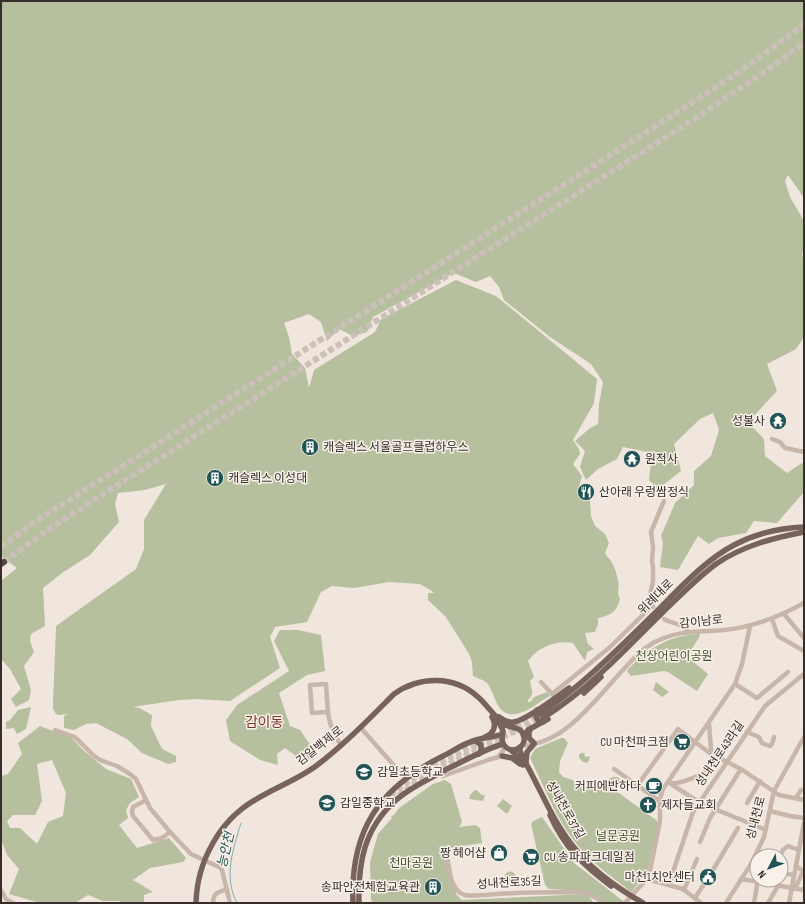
<svg xmlns="http://www.w3.org/2000/svg" width="805" height="904" font-family="'Sofia Sans Condensed','Noto Sans KR',sans-serif">
  <style>
    .green { fill: #b6bf9e; fill-rule: evenodd }
    .lines { fill: none; stroke-linecap: round; stroke-linejoin: round }
    .stream { stroke: #7eacab; stroke-width: 1 }
    .major-tunnel { stroke: #ccc1b9; stroke-width: 5.5; stroke-dasharray: 5.5 3; stroke-linecap: butt }
    .highway-tunnel { stroke: #ccc1b9; stroke-width: 6; stroke-dasharray: 6 3; stroke-linecap: butt }
    .minor { stroke: #c8b6aa; stroke-width: 4.5 }
    .major { stroke: #77635b; stroke-width: 5.5 }
    .highway { stroke: #564641; stroke-width: 6 }
    .labels { text-anchor: middle; dominant-baseline: central; stroke-width: 3; stroke-linejoin: round; paint-order: stroke }
    .poi-label { font-size: 12px; fill: #362c29; stroke: #f8f1e9; text-anchor: start }
    .street-label { font-size: 12px; fill: #362c29; stroke: #f8f1e9 }
    .park-label { font-size: 12px; fill: #47532e; stroke: #f8f1e9 }
    .water-label { font-size: 13px; font-style: italic; fill: #215455; stroke: #f8f1e9 }
    .quarter-label { font-size: 14px; fill: #7f3728; stroke: #f8f1e9 }
  </style>
  <rect width="100%" height="100%" fill="#f1e6dd"/>
  <g class="green">
    <path d="M1,1H804V198L788,175L785,181L790,197L804,221V246L802,256L804,259V337L796,349L767,364L777,391L748,422L764,439L765,456L787,473L802,463L804,464V492L777,523L754,521L746,533L718,538L709,544L698,536L678,570L660,567L663,543L661,536L675,503L694,485V471L711,456L719,430L713,413L700,419L674,444L681,471L658,489L649,480L652,453L623,447L617,459L598,469L586,480L580,467L585,451L575,441L590,428L598,424L599,404L603,382L591,364L550,337L504,300L499,287L490,276L476,282L454,273L373,317L367,332L353,336L339,329L327,341L321,322L309,314L284,323L289,337L292,354L305,368L309,388L314,370L375,332L381,319L456,280L496,296L597,379L594,403L573,440L579,449L580,454L573,464L582,476L578,490L583,497L590,500L591,516L595,526L605,534L609,543L605,553C607,557 609,558 611,561C614,565 617,575 618,580C620,587 616,591 620,599C616,613 611,615 598,618V624L595,632L585,633L588,644L594,649L587,652L585,661L573,643C556,640 538,647 528,661L534,677L530,681C531,689 535,695 528,700V702H530L534,697L547,692L550,696C540,701 531,710 520,713C496,720 497,696 487,683C484,680 477,678 473,676L472,662L469,654L446,617L428,600V593H434L432,591L420,584L389,582L354,588L332,586L321,592L307,622L275,627L270,637L280,668L230,701L197,699L178,700L133,707L139,708L152,715L151,726L162,749L176,756V762L168,764L142,753L127,739L96,723L86,724L74,730L64,728V716L69,714L59,715L56,714L53,709V704L56,626L136,569L144,549V520L166,484L145,490L118,493L115,504L119,522L90,555L62,573L43,588L45,626L31,634L30,641L34,652L24,666L31,690L29,700L16,707L11,699L21,689L10,669L1,659V581L17,568L1,556Z"/>
    <path d="M280,630H298L321,635L325,671L307,675L279,693L290,726L300,730L313,749V760L296,756L285,748L277,754L278,765L260,760L230,741L226,720L237,705L289,671L274,641Z"/>
    <path d="M699,634L700,636L689,653L690,659L708,674L697,691L668,672L664,671L631,676L627,671C645,649 671,635 699,634Z"/>
    <path d="M656,682L669,692L662,697L653,690Z"/>
    <path d="M31,707L26,729L17,734L14,728L6,729V722L10,720L18,710Z"/>
    <path d="M40,726L72,738L83,750L106,769L131,779L139,797L130,803L126,810L128,818L119,825L137,848L169,838L186,858L183,862L150,868L133,880L153,892L144,895V903H121L120,901H103L88,895L75,903H40L9,894L19,869L7,855L1,839V776L8,774L22,754L18,743ZM52,760L66,793L63,816L48,822L37,844L20,828H10L7,821L13,815H35L42,801L37,764Z"/>
    <path d="M561,738H564L568,743L560,761L559,772L563,777L573,780L576,784L586,789L613,777H618L620,780L615,788L616,791L656,820L658,823L648,869L644,877L631,892C615,879 596,866 582,850C559,826 545,788 530,758L535,749Z"/>
    <path d="M581,753H585L584,755L586,757L590,756L589,760L587,763L583,762L579,758V755Z"/>
    <path d="M445,780L451,784L462,822L459,827L475,825L480,828L482,843L450,848L447,844L456,894L462,900L587,894L594,903H372L371,899L370,862L378,834L392,818L391,816L394,815L399,808L433,784Z"/>
    <path d="M475,790H476L482,795H485L483,801L469,799L470,795Z"/>
    <path d="M503,799L512,806L507,814L497,806Z"/>
    <path d="M542,817L574,863L623,901L621,903H608L588,891L549,889L545,885L531,824L533,821Z"/>
    <circle cx="510" cy="877" r="5.5"/>
  </g>
  <g class="lines">
    <path class="stream" d="M237,903C223,877 233,849 241,823"/>
    <g class="major-tunnel">
      <path d="M500,733L540,714"/>
      <path d="M391,795C421,770 456,754 491,738"/>
      <path d="M399,795L427,774L541,719"/>
    </g>
    <g class="highway-tunnel">
      <path d="M1,547L33,523L74,497L695,101L756,60L804,24"/>
      <path d="M4,562L43,533L83,507L699,116L767,70L804,43"/>
    </g>
    <g class="minor">
      <path d="M772,439L780,442L785,448L804,452"/>
      <path d="M653,607L651,604L650,595L653,581V567L652,562L653,547L651,532L664,501"/>
      <path d="M784,614L804,638"/>
      <path d="M664,619C672,624 684,623 688,632"/>
      <path d="M772,619L778,636L804,651"/>
      <path d="M541,682L553,695"/>
      <path d="M735,684L757,698L788,672"/>
      <path d="M552,694L609,648L652,606"/>
      <path d="M328,712L312,713L310,685L326,684C328,708 326,725 341,745"/>
      <path d="M360,727L398,770"/>
      <path d="M55,730L75,737L93,755L100,760L117,766L130,774L136,779L150,808L170,832L191,854L219,867L222,870L230,903"/>
      <path d="M747,732L759,737L762,743L770,746L772,744L774,737"/>
      <path d="M521,746C525,745 529,745 533,744C541,743 551,738 558,734C580,721 605,689 623,670C632,660 641,650 653,643C677,630 698,632 724,630C753,627 779,617 804,603"/>
      <path d="M498,757L503,751L504,746"/>
      <path d="M614,769L661,802"/>
      <path d="M443,776L488,760L502,756"/>
      <path d="M668,782L700,803L766,830"/>
      <path d="M671,783C678,785 702,775 708,770C709,769 711,766 712,764L709,723"/>
      <path d="M637,786L678,729L711,754L741,769L779,795L804,800"/>
      <path d="M796,798L801,790H804"/>
      <path d="M146,800L133,807L132,812L133,816L153,840L162,838L170,832"/>
      <path d="M747,803L760,781"/>
      <path d="M770,811L790,816L804,818"/>
      <path d="M700,842L710,818L741,769"/>
      <path d="M444,852C448,864 449,883 459,892C465,898 478,895 486,895C518,892 549,892 581,892L587,893L605,903"/>
      <path d="M780,856L783,850L788,846L799,850"/>
      <path d="M781,873L794,875"/>
      <path d="M647,879L683,889L701,903"/>
      <path d="M741,879L804,890"/>
      <path d="M669,884L693,812L765,706L804,674"/>
      <path d="M795,889L803,871L796,866"/>
      <path d="M1,890L6,899L13,903"/>
      <path d="M684,890L697,859"/>
      <path d="M631,896L647,879L650,871L660,821V799L663,789L735,684L742,664L750,626"/>
      <path d="M695,898L713,870L738,828"/>
      <path d="M213,903C213,893 218,892 227,889"/>
      <path d="M624,903L629,899"/>
      <path d="M726,903L751,864L764,837L774,791L804,737"/>
      <path d="M754,903L758,880"/>
      <path d="M768,903L778,886"/>
      <path d="M789,903L804,823"/>
    </g>
    <g class="major">
      <path d="M584,693L601,677"/>
      <path d="M537,710L536,717L539,722H543"/>
      <path d="M540,714C583,685 619,648 656,612C680,588 704,561 734,545C755,534 780,528 804,527"/>
      <path d="M499,717C503,720 509,723 514,722C527,720 558,696 569,688"/>
      <path d="M543,718C589,689 626,649 664,611C681,595 697,578 716,564C742,546 773,538 804,532"/>
      <path d="M530,730L529,733V738L534,743"/>
      <path d="M524,736L528,730L548,719"/>
      <path d="M485,737C494,733 497,726 492,717"/>
      <path d="M473,741H476L481,745V751L479,754"/>
      <path d="M520,747V751L523,758C539,786 552,820 572,845C590,869 617,888 643,903"/>
      <path d="M511,750L517,756L523,765"/>
      <path d="M502,756L512,758L520,764"/>
      <path d="M526,762L527,752L534,744"/>
      <path d="M550,815C565,848 583,865 611,886"/>
      <path d="M196,903C197,862 219,821 255,800C274,788 297,780 316,766C344,745 369,719 394,694C419,676 454,675 478,697C487,705 493,715 503,723C509,729 522,725 524,737C526,748 511,755 504,745C500,740 503,736 503,731C502,726 497,722 496,717"/>
      <path d="M353,903C350,830 379,788 443,756C453,751 463,744 473,741C483,737 493,738 502,734"/>
      <path d="M359,903C358,863 364,829 395,801C410,787 430,779 447,769C464,761 485,749 503,744"/>
    </g>
    <path class="highway" d="M1,564L4,562"/>
  </g>
  <defs>
    <symbol id="temple-disc" viewBox="-11 -11 22 22"><circle r="9.5" fill="#215455" stroke="#f8f1e9"/><path d="M0-6L5-2H3V0L6.5 2.5H4V6H1.5V3h-3V6H-4V2.5H-6.5L-3 0V-2H-5Z" fill="#fff"/></symbol>
    <symbol id="building-disc" viewBox="-11 -11 22 22"><circle r="9.5" fill="#215455" stroke="#f8f1e9"/><path d="M-4-6H4V6H1V3H-1V6H-4ZM-2.5-4.3h1.7v1.8h-1.7ZM.8-4.3h1.7v1.8H.8ZM-2.5-1h1.7V.8h-1.7ZM.8-1h1.7V.8H.8Z" fill="#fff"/></symbol>
    <symbol id="restaurant-disc" viewBox="-11 -11 22 22"><circle r="9.5" fill="#215455" stroke="#f8f1e9"/><path d="M-5-6h1v4h1v-4h1v4h1v-4h1v5L-1.5 .5V6h-2V.5L-5-1ZM5-6V6H3V1.5H1.5Q1.5-4 5-6Z" fill="#fff"/></symbol>
    <symbol id="supermarket-disc" viewBox="-11 -11 22 22"><circle r="9.5" fill="#215455" stroke="#f8f1e9"/><path d="M-6-5.5h2.5l.6 2H6L4.5 2H-2.5L-4.4-4H-6ZM-1.5 3.2a1.3 1.3 0 1 0 .1 0ZM3 3.2a1.3 1.3 0 1 0 .1 0Z" fill="#fff"/></symbol>
    <symbol id="school-disc" viewBox="-11 -11 22 22"><circle r="9.5" fill="#215455" stroke="#f8f1e9"/><path d="M0-5L7-2L0 1L-7-2ZM-4 1L0 2.5L4 1V4Q0 6-4 4Z" fill="#fff"/></symbol>
    <symbol id="cafe-disc" viewBox="-11 -11 22 22"><circle r="9.5" fill="#215455" stroke="#f8f1e9"/><path d="M-5.5-4.5H6V0H3Q3 3.5 0 3.5H-2.5Q-5.5 3.5-5.5 0ZM3-3.2v2h1.7v-2ZM-6 4.5H4V6H-6Z" fill="#fff"/></symbol>
    <symbol id="church-disc" viewBox="-11 -11 22 22"><circle r="9.5" fill="#215455" stroke="#f8f1e9"/><path d="M-1.2-6h2.4v3.5h3.3v2.4h-3.3V6h-2.4V-.1h-3.3v-2.4h3.3Z" fill="#fff"/></symbol>
    <symbol id="shop-disc" viewBox="-11 -11 22 22"><circle r="9.5" fill="#215455" stroke="#f8f1e9"/><path d="M-5-2.5h2.3a2.7 3.5 0 0 1 5.4 0H5L5.5 6h-11ZM-1.5-2.5h3a1.5 2.3 0 0 0-3 0Z" fill="#fff"/></symbol>
    <symbol id="civic-disc" viewBox="-11 -11 22 22"><circle r="9.5" fill="#215455" stroke="#f8f1e9"/><path d="M-.6-6.5H3V-4.5H.6V-3L4-1V1h2V6H-6V1h2V-1L-.6-3ZM-1.2 2.5V6h2.4V2.5Z" fill="#fff"/></symbol>
  </defs>
  <g fill-rule="evenodd">
    <use href="#temple-disc" x="768" y="411" width="20" height="20"/>
    <use href="#building-disc" x="300" y="437" width="20" height="20"/>
    <use href="#temple-disc" x="622" y="449" width="20" height="20"/>
    <use href="#building-disc" x="205" y="468" width="20" height="20"/>
    <use href="#restaurant-disc" x="576" y="482" width="20" height="20"/>
    <use href="#supermarket-disc" x="672" y="732" width="20" height="20"/>
    <use href="#school-disc" x="354" y="762" width="20" height="20"/>
    <use href="#cafe-disc" x="644" y="776" width="20" height="20"/>
    <use href="#school-disc" x="317" y="793" width="20" height="20"/>
    <use href="#church-disc" x="638" y="795" width="20" height="20"/>
    <use href="#shop-disc" x="489" y="843" width="20" height="20"/>
    <use href="#supermarket-disc" x="521" y="847" width="20" height="20"/>
    <use href="#civic-disc" x="698" y="867" width="20" height="20"/>
    <use href="#building-disc" x="423" y="877" width="20" height="20"/>
  </g>
  <g class="labels">
    <g class="poi-label">
      <text x="765" y="421" text-anchor="end">성불사</text>
      <text x="323" y="447">캐슬렉스 서울골프클럽하우스</text>
      <text x="645" y="459">원적사</text>
      <text x="228" y="478">캐슬렉스 이성대</text>
      <text x="599" y="492">산아래 우렁쌈정식</text>
      <text x="669" y="742" text-anchor="end">CU 마천파크점</text>
      <text x="377" y="772">감일초등학교</text>
      <text x="641" y="786" text-anchor="end">커피에반하다</text>
      <text x="340" y="803">감일중학교</text>
      <text x="661" y="805">제자들교회</text>
      <text x="486" y="853" text-anchor="end">짱 헤어샵</text>
      <text x="544" y="857">CU 송파파크데일점</text>
      <text x="695" y="877" text-anchor="end">마천1치안센터</text>
      <text x="420" y="887" text-anchor="end">송파안전체험교육관</text>
    </g>
    <g class="street-label">
      <text transform="translate(656 597) rotate(-45)">위례대로</text>
      <text transform="translate(701 622) rotate(-6)">감이남로</text>
      <text transform="translate(320 746) rotate(-38)">감일백제로</text>
      <text transform="translate(720 754) rotate(-56)">성내천로43라길</text>
      <text transform="translate(565 810) rotate(60)">성내천로37길</text>
      <text transform="translate(756 818) rotate(-75)">성내천로</text>
      <text transform="translate(509 883) rotate(-3)">성내천로35길</text>
    </g>
    <g class="park-label">
      <text x="674" y="656">천상어린이공원</text>
      <text x="618" y="836">널문공원</text>
      <text x="411" y="863">천마공원</text>
    </g>
    <g class="water-label">
      <text transform="translate(226 850) rotate(-77)">능안천</text>
    </g>
    <g class="quarter-label">
      <text x="264" y="722">감이동</text>
    </g>
  </g>
  <rect width="805" height="904" fill="none" stroke="#362c29" stroke-width="4"/>
  <g transform="translate(769 868) rotate(229)"><circle r="19" fill="#f8f1e9" stroke="#aaa29c"/>
  <path d="M0-3L7 15L0 10L-7 15Z" fill="#215455"/>
  <text y="-6" font-size="11" font-weight="bold" text-anchor="middle" fill="#362c29">N</text>
  </g>
</svg>
